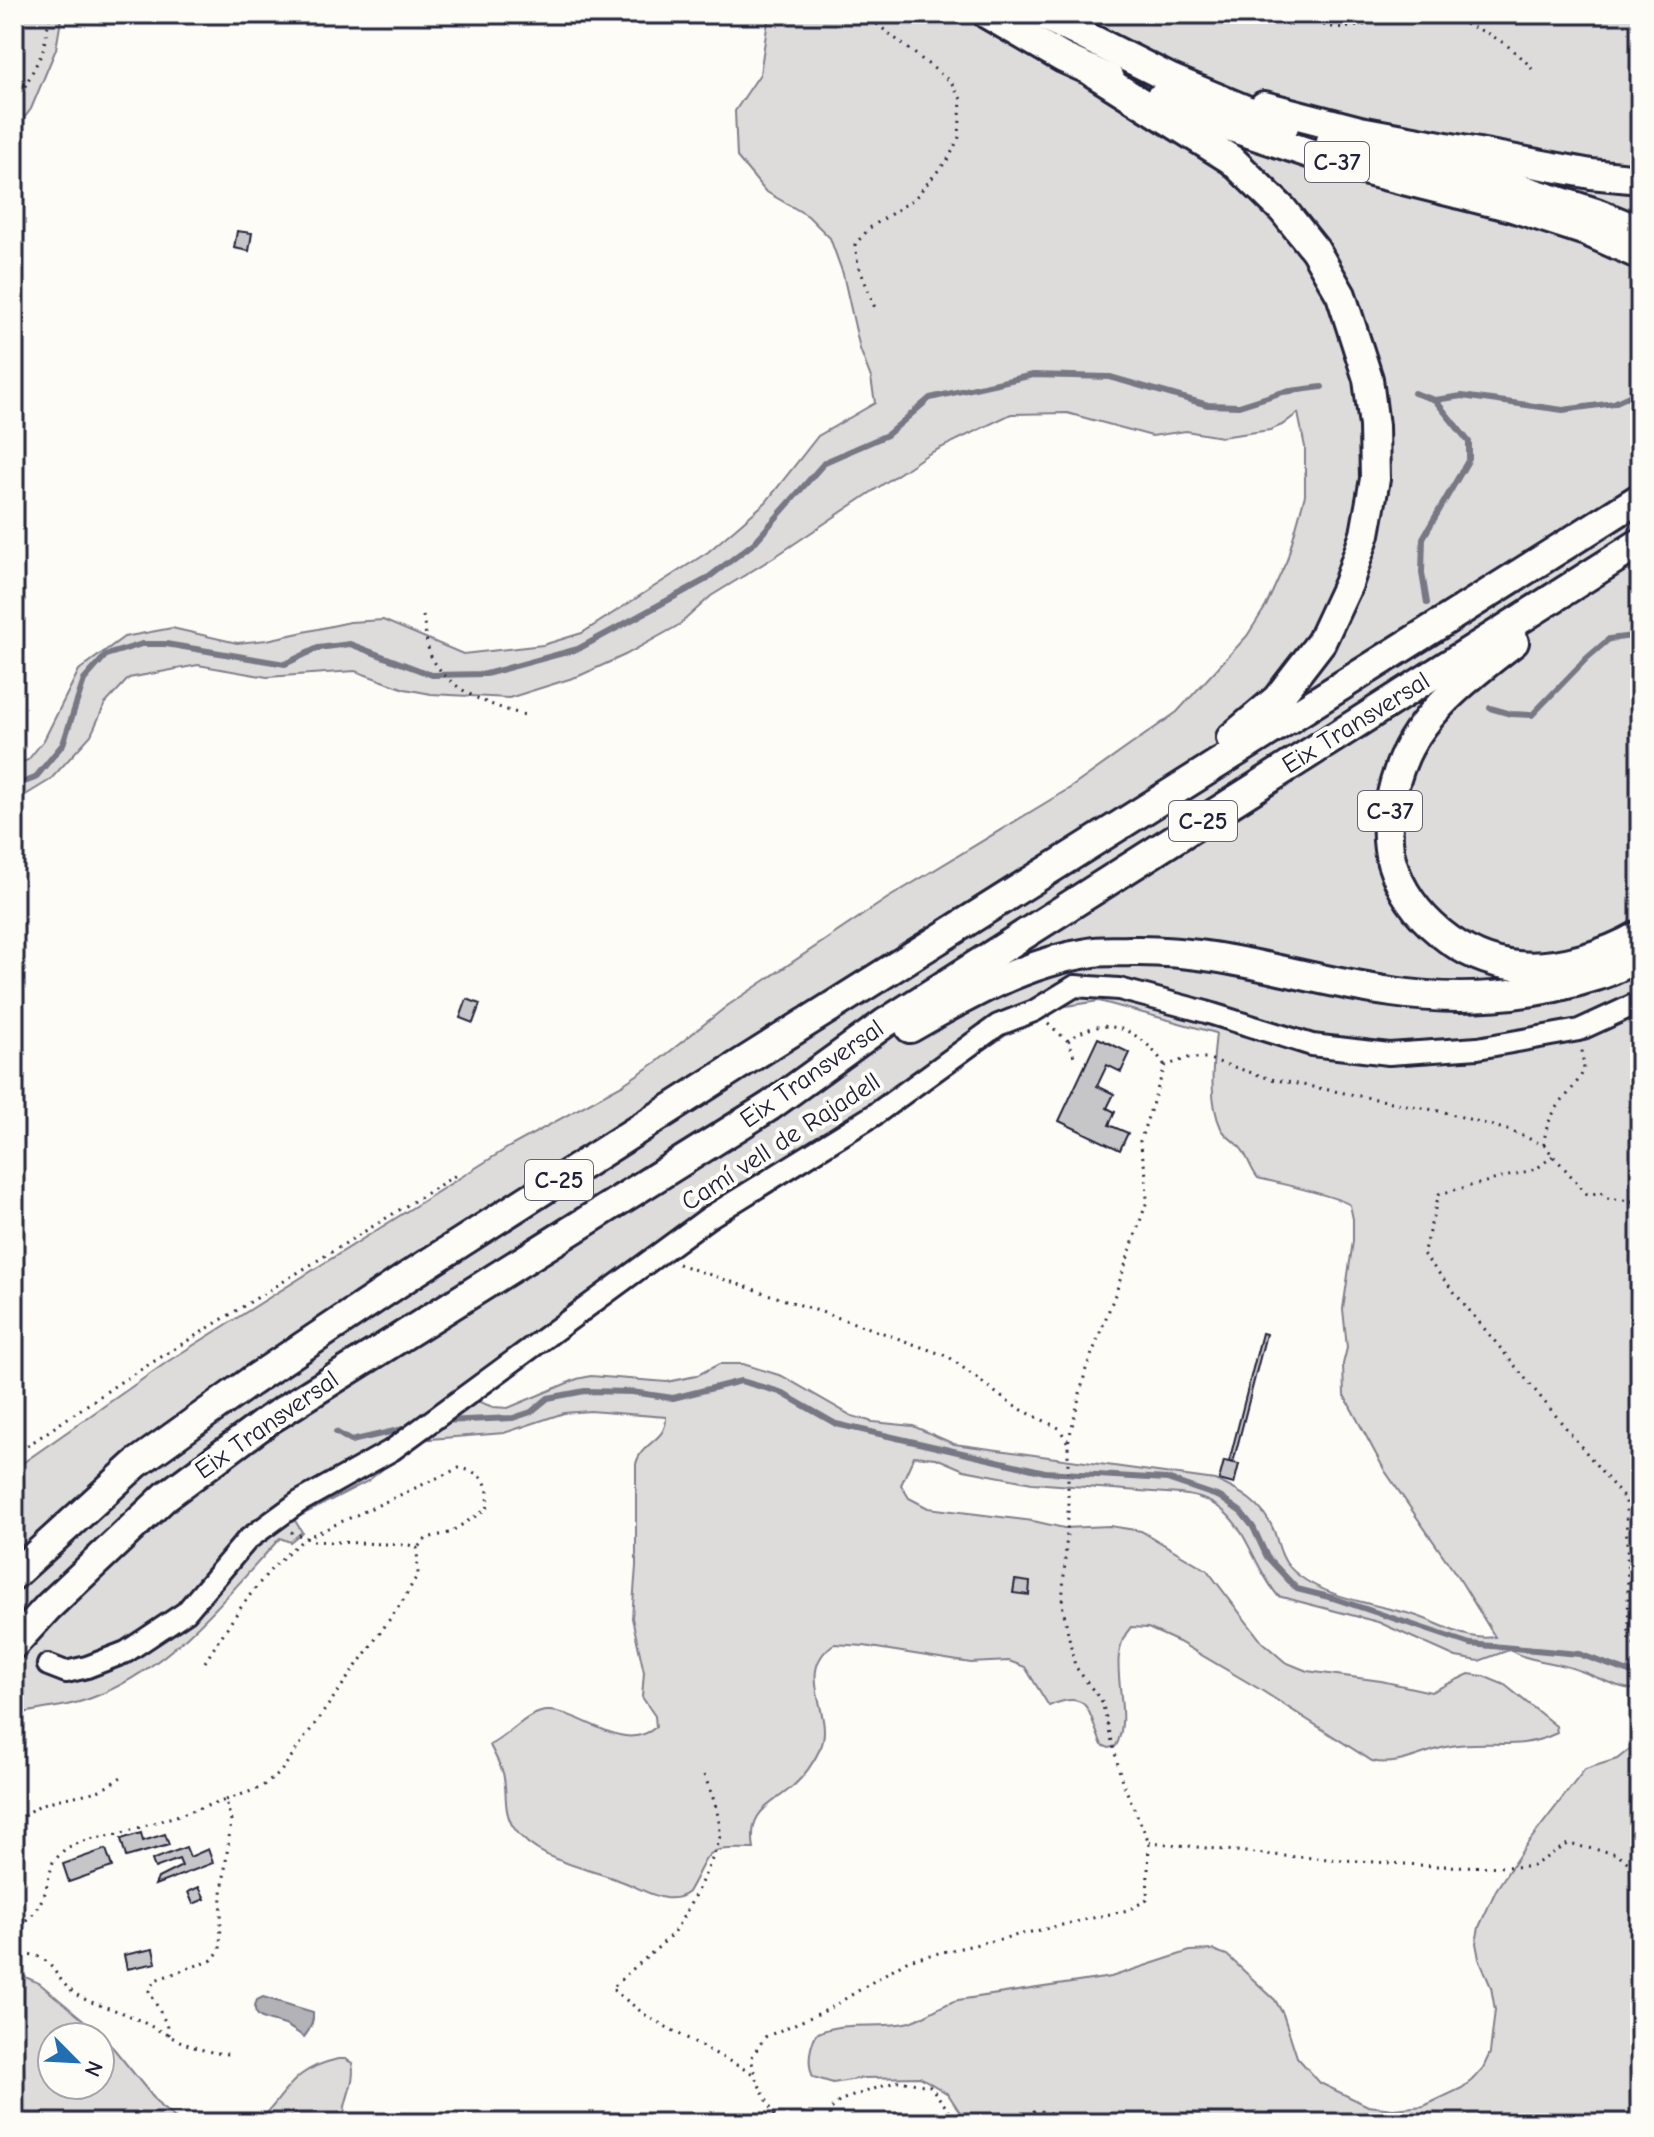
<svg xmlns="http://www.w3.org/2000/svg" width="1654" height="2137" font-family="'Comic Neue',sans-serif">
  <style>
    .green { fill: #dddcdb; stroke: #807f8b; stroke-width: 2; fill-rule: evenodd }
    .water { fill: #b2b2b7; stroke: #787885; stroke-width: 2 }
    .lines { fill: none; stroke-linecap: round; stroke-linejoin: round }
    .stream { stroke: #787885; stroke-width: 6 }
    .building { fill: #c6c6c8; stroke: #22223b; stroke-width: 2 }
    .minor-tunnel { stroke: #d1d0d1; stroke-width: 20; stroke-dasharray: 20 10; stroke-linecap: butt }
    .minor-casing { stroke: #22223b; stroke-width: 26 }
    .highway-casing { stroke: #22223b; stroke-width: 34 }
    .path { stroke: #22223b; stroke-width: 3; stroke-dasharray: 2 6; stroke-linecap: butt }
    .minor { stroke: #fdfcf7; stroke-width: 20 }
    .highway { stroke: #fdfcf7; stroke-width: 28 }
    .labels { text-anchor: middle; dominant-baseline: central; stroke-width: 8; stroke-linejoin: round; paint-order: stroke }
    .shield { fill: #fdfcf7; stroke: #646373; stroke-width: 2 }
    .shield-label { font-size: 24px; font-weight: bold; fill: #22223b }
    .street-label { font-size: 26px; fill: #22223b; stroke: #fdfcf7 }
  </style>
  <rect width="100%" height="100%" fill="#fdfcf7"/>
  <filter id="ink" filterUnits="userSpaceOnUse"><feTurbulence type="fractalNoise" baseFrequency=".0125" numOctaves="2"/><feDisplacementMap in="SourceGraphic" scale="16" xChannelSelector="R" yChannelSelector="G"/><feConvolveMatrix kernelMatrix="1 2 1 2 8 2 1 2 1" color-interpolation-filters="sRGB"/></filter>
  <g filter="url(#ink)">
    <g class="green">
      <path d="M14,14H62L56,49L31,109L14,131Z"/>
      <path d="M769,14H1640V1690C1616,1689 1597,1676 1575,1669C1553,1661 1530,1662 1509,1650L1479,1661L1456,1657L1378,1622L1278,1596C1245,1556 1245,1500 1180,1494L1032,1483L964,1470L936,1458L914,1456L901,1485L909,1498L928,1508L1033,1521L1064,1528L1110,1526L1141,1531L1207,1570L1262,1642L1285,1662L1307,1671L1381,1681L1431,1692L1469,1674L1483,1676L1505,1685L1556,1726L1557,1733C1517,1752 1491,1739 1451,1746C1424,1750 1400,1768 1372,1761L1261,1690L1179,1642L1148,1628L1131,1627C1102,1659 1135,1710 1116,1746L1109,1748L1102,1745C1087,1713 1092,1688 1049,1706L1025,1667L1009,1661L971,1663L864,1646L834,1644C793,1672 835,1714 821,1747C814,1762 805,1776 792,1787C767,1808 748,1811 754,1849C700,1848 713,1849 688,1892C681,1898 674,1899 665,1898C648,1895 634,1885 618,1880C584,1867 535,1860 514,1828C502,1810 508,1792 503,1773C500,1764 494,1754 490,1745C509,1736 528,1710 549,1711C584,1712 623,1755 656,1727L655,1716L642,1697L644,1672L632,1618L636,1566V1464C641,1442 667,1441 666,1417L590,1411L564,1413L504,1433L418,1440L368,1481L294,1519L302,1532L290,1542L280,1538C225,1598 175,1663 99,1695C72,1707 42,1708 14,1715V1469L170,1360L509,1147L622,1085L658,1061L727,1006L888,898L1070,788L1177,712L1247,636L1266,606L1287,560L1305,495V447L1298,413L1282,425L1270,430L1221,437L1186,431L1152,436L1067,413L1011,414L928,454L776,556L711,596L679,625L625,655L579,676L509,698L431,694L405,689L355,671L267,677L198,665L129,678L105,704L91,735L50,780L14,802V765L28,760L44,740L79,670L124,637L172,628L237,643L267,640L350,622L383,620L463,654L543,645L582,633L708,552L766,502L818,436L875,403L871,378L860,349L843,274L830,238L808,216L765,191L737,157L735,111L760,74ZM1099,1001L1216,1033C1213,1063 1208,1100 1221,1128C1226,1138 1237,1142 1243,1151C1249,1160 1251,1170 1258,1178C1277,1183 1338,1196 1350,1205L1353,1219V1241L1343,1309L1347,1348L1343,1364L1344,1395L1385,1471L1462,1583L1495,1637C1463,1642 1437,1620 1407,1613C1372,1604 1312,1595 1288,1565C1280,1556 1278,1542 1274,1531C1263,1504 1240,1491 1215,1480L954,1444L913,1426L873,1422L852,1416L782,1376L743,1364H719L696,1376L667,1382L591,1376L577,1379L508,1408L493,1407L474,1400L651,1270L1011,1032L1060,1007Z"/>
      <path d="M1640,1741V1983L1628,2006V2029L1640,2033V2123H967L948,2094L920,2077L863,2078L833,2083L813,2077C807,2063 810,2047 816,2034C844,2020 876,2029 905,2023C924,2019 939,2005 958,2000L1111,1977L1190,1951L1213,1950L1227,1955L1275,2000L1283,2014L1297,2057L1320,2083L1368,2106L1393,2109L1424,2106L1462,2088L1472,2080L1483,2068L1490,2053L1495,2010L1491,1987L1479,1959L1476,1943L1479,1927L1496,1890L1524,1848L1585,1769L1617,1759Z"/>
      <path d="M14,1972L39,1983L93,2028L114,2049L161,2107L182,2123H14ZM52,2037H100V2085H52Z"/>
      <path d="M338,2059H345L352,2063C357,2084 340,2104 345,2123H258C289,2091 290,2070 338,2059Z"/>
    </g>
    <path class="water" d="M263,1997L313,2012C314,2021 310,2030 304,2037C298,2033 293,2029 287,2026C274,2020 247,2021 257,2000Z"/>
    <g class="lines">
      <g class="stream">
        <path d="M1414,393L1435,400L1462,396L1563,410L1614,403L1640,391"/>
        <path d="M1427,603L1422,573L1423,538L1469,459V442L1435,400"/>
        <path d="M1490,708L1511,714L1532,715L1587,658L1609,639L1640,635"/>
        <path d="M14,786L35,778L63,744L84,680L106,655L142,644H166L285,664L318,648L350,644L432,675L486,674L578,649L705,580L754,543L825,462L887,435L930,398L1033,375L1110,377L1208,405L1239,406L1283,392L1322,387"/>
        <path d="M442,1421L513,1418L531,1412L548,1398L585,1391L632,1392L673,1398L741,1381L780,1392L836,1424L1045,1472L1167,1479L1220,1497L1241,1512L1253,1527L1267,1557L1297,1589L1333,1598L1470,1644L1579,1654L1640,1676"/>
        <path d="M336,1432L351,1441L412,1427"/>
      </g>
    </g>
    <g class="building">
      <path d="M237,231L252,233L249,251L234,248Z"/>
      <path d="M467,999L480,1004L473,1023L460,1018Z"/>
      <path d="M1098,1038L1130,1053L1121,1072L1107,1065L1097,1086L1114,1094L1107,1108L1115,1112L1109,1125L1128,1133L1120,1150L1059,1121Z"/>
      <path d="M1262,1333L1266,1334L1233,1463L1229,1462Z"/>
      <path d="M1224,1461L1239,1464L1234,1484L1219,1480Z"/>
      <path d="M1015,1580L1030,1582L1029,1595L1013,1593Z"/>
      <path d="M141,1833L143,1841L165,1834L169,1845L126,1857L121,1839Z"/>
      <path d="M186,1847L190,1857L208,1849L213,1863L155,1885L158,1878L182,1866L179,1859L155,1868L152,1860Z"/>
      <path d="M106,1849L112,1867L69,1882L63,1864Z"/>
      <path d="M199,1887L205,1899L193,1904L188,1892Z"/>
      <path d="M153,1949L156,1963L127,1969L124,1955Z"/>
    </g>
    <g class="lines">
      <path class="minor-tunnel" d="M14,1640L48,1665"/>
      <defs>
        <path id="minor" d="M48,1665L66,1672L87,1667L126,1652L186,1612L247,1540L299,1502L392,1450L708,1218L874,1115L998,1025L1034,1011L1075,986L1119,989L1206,1012L1312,1045L1389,1054L1478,1048L1579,1030L1640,1002"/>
        <g id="highway">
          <path d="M987,14L1063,58L1110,79"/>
          <path d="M1041,14L1171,79L1284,126"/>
          <path d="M1094,73L1232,160L1283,210L1315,250L1341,295L1368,379L1374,426L1375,479L1365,534L1348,584L1321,642L1277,699L1231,738"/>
          <path d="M1159,99L1231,127L1351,167L1512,207L1586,231L1640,255"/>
          <path d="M1264,106L1360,131L1591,174L1640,179"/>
          <path d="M1331,141L1518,188L1596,213L1640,231"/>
          <path d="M1514,642C1475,672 1426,709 1405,755C1391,786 1382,829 1392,863C1409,917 1461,960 1517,966C1557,970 1606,955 1640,935"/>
          <path d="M910,1028C966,996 1024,963 1088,953C1101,950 1116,952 1130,951C1224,949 1302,980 1392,992C1460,1002 1531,997 1596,976C1611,972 1626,963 1640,957"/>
          <path d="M14,1575L137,1463L250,1382L407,1277L742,1063L1640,498"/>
          <path d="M14,1644L48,1607L166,1496L270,1419L770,1106L885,1023L1640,543"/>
        </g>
      </defs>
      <use href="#minor" class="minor-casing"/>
      <use href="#highway" class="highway-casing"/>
      <g class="path">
        <path d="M864,14L951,82L961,99L959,137L949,158L914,199L871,227L855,244L858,264L875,308"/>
        <path d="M1302,14C1341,42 1370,18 1410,16C1454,14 1504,34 1532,69"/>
        <path d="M14,108L43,51L50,14"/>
        <path d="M423,616C425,628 426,643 430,654C447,691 492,707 529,716"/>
        <path d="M1048,1024L1068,1041L1074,1056"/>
        <path d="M1068,1041C1104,1011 1143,1031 1165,1066"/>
        <path d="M1544,1145C1546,1108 1569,1100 1584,1070L1582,1050"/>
        <path d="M1553,1156L1536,1169L1439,1194L1423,1254L1626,1501L1629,1641L1640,1647"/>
        <path d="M678,1264L875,1330L949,1357L1012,1405L1059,1428L1068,1443"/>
        <path d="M14,1455L119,1383L456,1175"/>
        <path d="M205,1662C233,1618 264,1568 306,1538L459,1468C483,1472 492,1485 487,1509L449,1533L427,1538L417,1548"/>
        <path d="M704,1775C712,1794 720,1814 720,1835C720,1848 682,1924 671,1935C653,1954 630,1969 612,1989L648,2017L755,2075"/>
        <path d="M226,1800L260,1788L279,1774L402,1602L418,1574L417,1548L409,1545L313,1541L289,1531"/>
        <path d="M14,1829C31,1797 69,1800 100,1790C108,1787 116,1780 123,1776"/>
        <path d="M1149,1842L1284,1856L1435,1866L1531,1867L1568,1844L1618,1854L1640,1873"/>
        <path d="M14,1931L34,1913L44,1896L53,1862L66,1848L89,1839L119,1834L226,1800L231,1821L222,1893L220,1950L212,1960L155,1980L149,1991L166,2023L169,2037"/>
        <path d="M14,1956C54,1947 51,1979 77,1995C93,2005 113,2008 130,2016C164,2031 189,2052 228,2054"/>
        <path d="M778,2123L756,2079L751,2058L765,2037L827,2010L908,1960L1128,1910L1147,1900L1149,1842L1122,1781L1102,1702L1075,1666L1062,1604L1068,1518V1443L1086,1369L1116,1292L1147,1201L1146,1175L1140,1141L1165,1066L1188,1058H1206L1271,1079L1444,1112L1511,1131L1544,1145L1587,1194L1602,1193L1607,1198L1640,1202"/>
        <path d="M833,2123L829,2111L841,2100L898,2081L930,2086L958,2123"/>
        <path d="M1012,2123L1036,2110L1097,2123"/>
      </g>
      <use href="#minor" class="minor"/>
      <use href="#highway" class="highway"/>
    </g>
  </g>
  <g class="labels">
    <g class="shield">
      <rect x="1305" y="142" width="64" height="40" rx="6"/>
      <rect x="1358" y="791" width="64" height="40" rx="6"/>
      <rect x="1169" y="801" width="68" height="40" rx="6"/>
      <rect x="525" y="1160" width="68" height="40" rx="6"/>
    </g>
    <g class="shield-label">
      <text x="1337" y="162">C-37</text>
      <text x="1390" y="811">C-37</text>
      <text x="1203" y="821">C-25</text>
      <text x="559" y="1180">C-25</text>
    </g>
    <g class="street-label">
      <text transform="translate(1356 723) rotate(-32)">Eix Transversal</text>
      <text transform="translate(812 1074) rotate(-35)">Eix Transversal</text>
      <text transform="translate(781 1142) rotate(-33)">Camí vell de Rajadell</text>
      <text transform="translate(267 1425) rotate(-35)">Eix Transversal</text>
    </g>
  </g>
  <rect width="1654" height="2137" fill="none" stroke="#fdfcf7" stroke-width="48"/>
  <rect x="24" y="24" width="1606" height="2089" fill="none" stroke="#22223b" stroke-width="3" filter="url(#ink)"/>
  <g transform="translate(76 2061) rotate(114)"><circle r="38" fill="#fdfcf7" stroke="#a5a5ac" stroke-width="2"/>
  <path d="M0-6L14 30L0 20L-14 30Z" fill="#1f6fb2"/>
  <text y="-12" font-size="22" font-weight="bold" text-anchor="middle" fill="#22223b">N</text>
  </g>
</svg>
